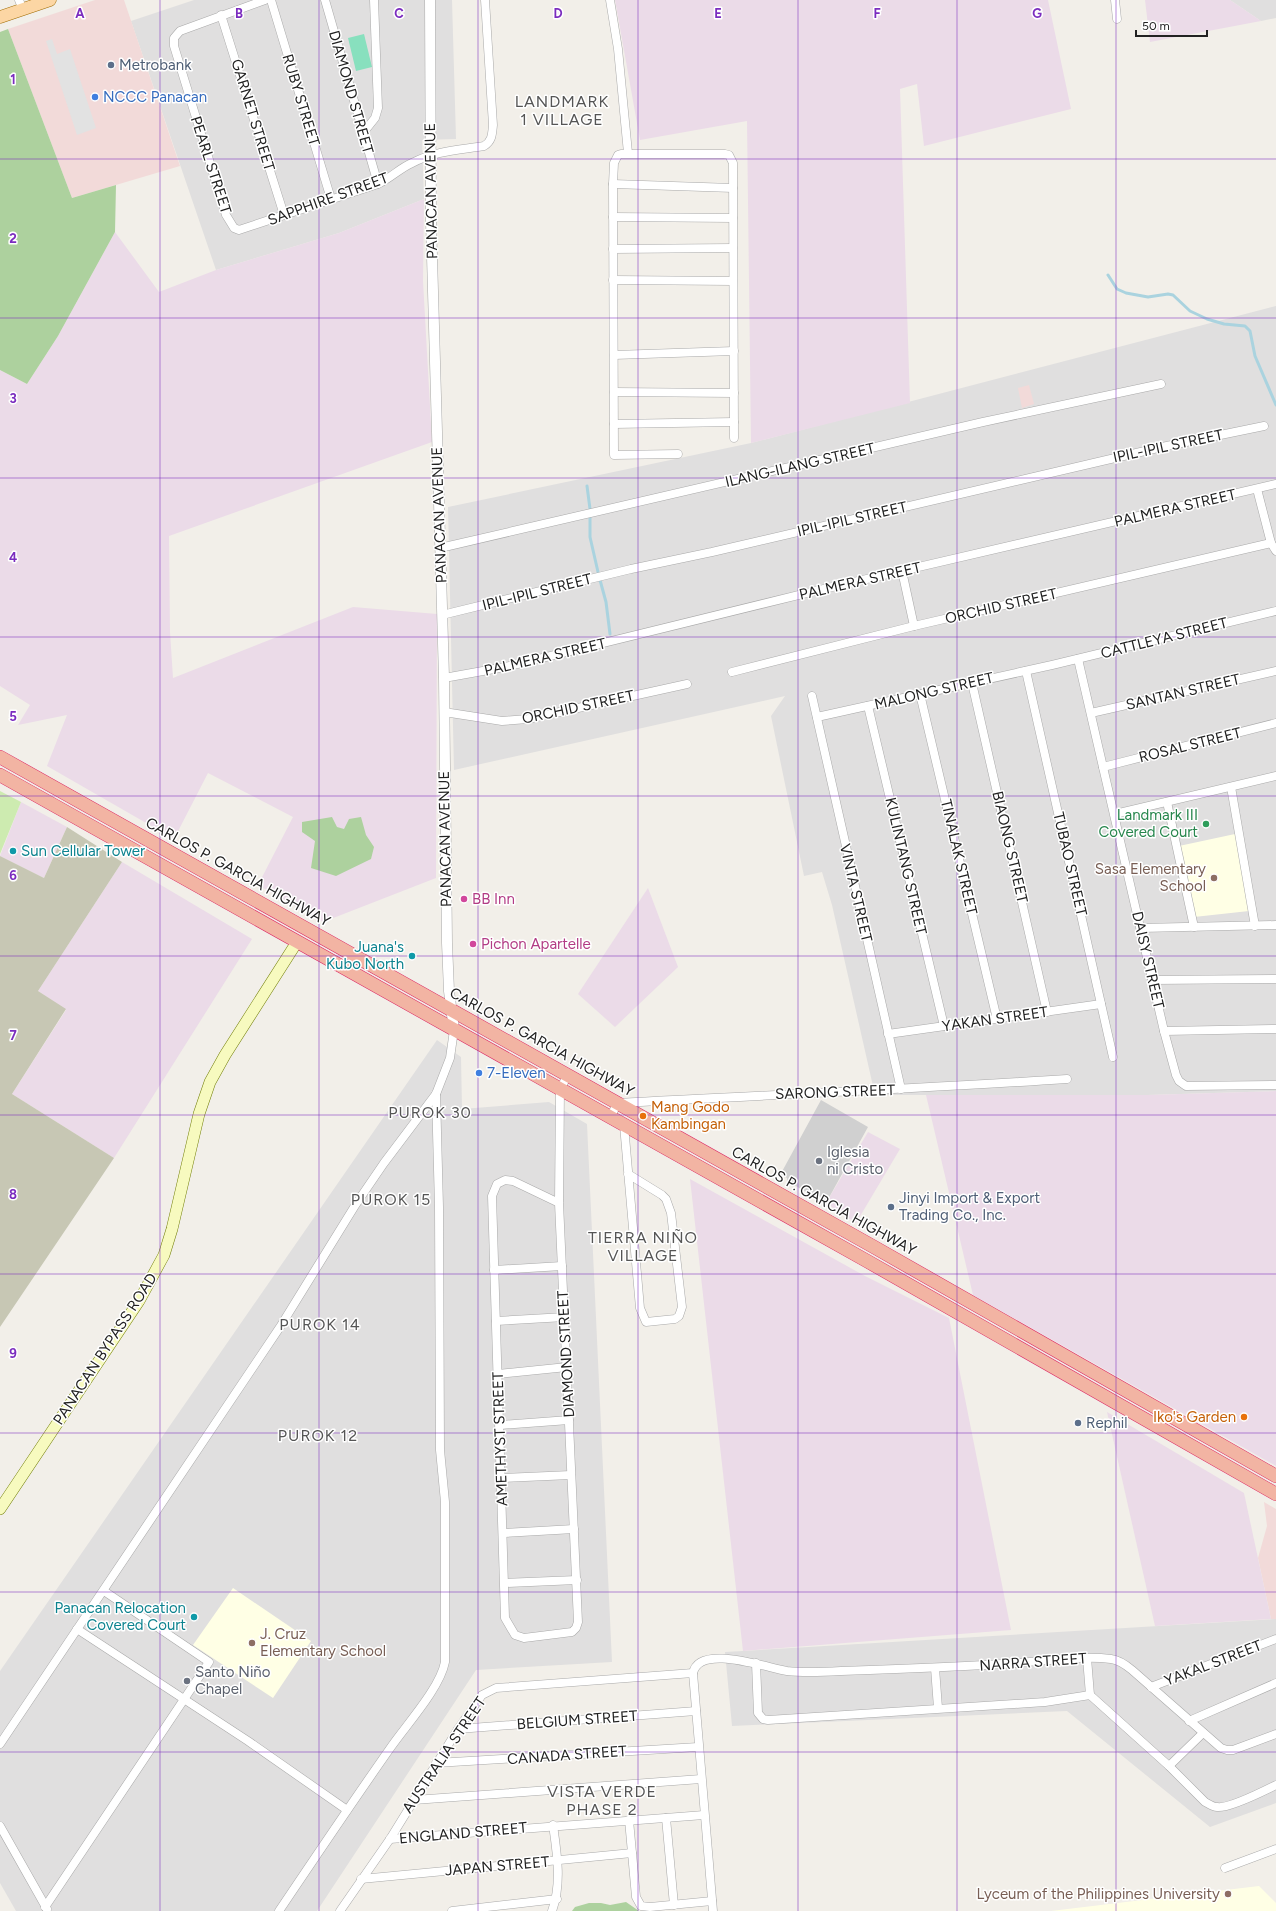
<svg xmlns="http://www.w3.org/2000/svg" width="1276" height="1911" font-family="Figtree,sans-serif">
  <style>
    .residential { fill: #e0dfdf }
    .commercial { fill: #f2dad9 }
    .industrial { fill: #ebdbe8 }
    .education { fill: #ffffe5 }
    .religious { fill: #d0d0d0 }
    .construction { fill: #c7c7b4 }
    .grass { fill: #cdebb0 }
    .forest { fill: #add19e }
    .pitch { fill: #88e0be }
    .parking { fill: #e2e2e2 }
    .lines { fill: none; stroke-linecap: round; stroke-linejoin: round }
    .stream { stroke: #aad3df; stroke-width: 3 }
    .minor-casing { stroke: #a9a9a9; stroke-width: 9 }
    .tertiary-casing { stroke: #a9a9a9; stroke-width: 11 }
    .secondary-casing { stroke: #707d05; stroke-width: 12 }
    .primary-casing { stroke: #a06b00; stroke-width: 13 }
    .trunk-casing { stroke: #dc2a67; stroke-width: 14 }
    .minor { stroke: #fff; stroke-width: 8 }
    .tertiary { stroke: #fff; stroke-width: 10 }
    .secondary { stroke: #f7fabf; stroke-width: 11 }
    .primary { stroke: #fcd6a4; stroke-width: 12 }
    .trunk { stroke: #f2b4a3; stroke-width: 13 }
    .grid { fill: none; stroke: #7b2cbf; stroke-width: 1; stroke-opacity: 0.55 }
    .service-dot { fill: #5c6f8a; stroke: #fff; stroke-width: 1.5 }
    .shop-dot { fill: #3f7fe0; stroke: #fff; stroke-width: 1.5 }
    .leisure-dot { fill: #2e9e5b; stroke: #fff; stroke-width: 1.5 }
    .culture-dot { fill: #0f9aa8; stroke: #fff; stroke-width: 1.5 }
    .education-dot { fill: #8d6e63; stroke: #fff; stroke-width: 1.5 }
    .hotel-dot { fill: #d1479c; stroke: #fff; stroke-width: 1.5 }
    .food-dot { fill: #e8710a; stroke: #fff; stroke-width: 1.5 }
    .worship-dot { fill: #6b7280; stroke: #fff; stroke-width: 1.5 }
    .labels { text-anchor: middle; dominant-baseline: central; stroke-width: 3; stroke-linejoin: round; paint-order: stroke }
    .service-label { font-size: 15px; fill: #4e5e75; stroke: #fff; text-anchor: start }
    .street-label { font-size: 15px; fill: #222; stroke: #fff }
    .shop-label { font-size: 15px; fill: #366cbe; stroke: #fff; text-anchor: start }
    .leisure-label { font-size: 15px; fill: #27864d; stroke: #fff; text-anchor: end }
    .culture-label { font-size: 15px; fill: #0d838f; stroke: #fff; text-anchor: end }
    .education-label { font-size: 15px; fill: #785e54; stroke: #fff; text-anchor: end }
    .hotel-label { font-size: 15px; fill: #b23c85; stroke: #fff; text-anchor: start }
    .food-label { font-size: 15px; fill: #c56008; stroke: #fff; text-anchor: start }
    .worship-label { font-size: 15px; fill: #5b616d; stroke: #fff; text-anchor: start }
    .neighbourhood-label { font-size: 16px; letter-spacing: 1px; fill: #555; stroke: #fff }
    .grid-label { font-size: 13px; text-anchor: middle; font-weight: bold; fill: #7b2cbf; stroke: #fff; stroke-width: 3; stroke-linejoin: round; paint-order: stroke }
  </style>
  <rect width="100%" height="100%" fill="#f2efe9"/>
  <g class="residential">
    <path d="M194,0H452L456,139L422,140L424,199L339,233L216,270L131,21Z"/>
    <path d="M1230,0H1276V18L1261,21Z"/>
    <path d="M1276,306V1091L1148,1095H875L832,905L822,872L804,876L771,716L785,696L454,770L448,507L751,443Z"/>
    <path d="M437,1040L461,1057L462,1109L549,1102L587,1124L612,1662L476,1670L317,1911H16L0,1883V1671Z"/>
    <path d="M1276,1619V1803L1210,1827L1067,1711L732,1726L725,1652Z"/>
  </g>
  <g class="commercial">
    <path d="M95,0H124L180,166L72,198L8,29Z"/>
    <path d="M1029,385L1034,404L1022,408L1018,388Z"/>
    <path d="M1264,1502L1276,1509V1619H1271L1258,1558L1267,1526Z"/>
  </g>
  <g class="industrial">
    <path d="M615,0H1048L1071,109L924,146L917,84L900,89L910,403L751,443L747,121L640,140Z"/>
    <path d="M1145,0H1230L1261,21L1150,42Z"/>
    <path d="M424,199L423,281L432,442L169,536L170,632L173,678L353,607L437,614L436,878L323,922L258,885L293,817L208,773L174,839L47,766L67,715L18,725L30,705L0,686V370L27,384L58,336L115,232L159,292L216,270L339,233Z"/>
    <path d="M21,802L67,827L44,878L0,856Z"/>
    <path d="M122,862L252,939L114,1158L12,1094L66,1010L38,991Z"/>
    <path d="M648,888L678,967L615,1027L578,994Z"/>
    <path d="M1276,1091V1466L973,1295L926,1095H1148Z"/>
    <path d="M868,1132L900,1149L856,1223L826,1203Z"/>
    <path d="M690,1179L865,1276L949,1318L1011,1630L743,1651Z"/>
    <path d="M1107,1412L1244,1493L1271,1619L1155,1626Z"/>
  </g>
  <g class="education">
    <path d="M1235,834L1249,911L1194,917L1179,846Z"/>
    <path d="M233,1588L311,1641L273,1698L193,1645Z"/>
    <path d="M1259,1886L1276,1903V1911H1051Z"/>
  </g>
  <path class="religious" d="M821,1100L868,1127L826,1203L819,1196L815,1197L787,1181V1178L784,1176L781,1178L779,1177Z"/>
  <path class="construction" d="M67,827L122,862L38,991L66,1009L12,1094L114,1158L0,1327V856L44,878Z"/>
  <path class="grass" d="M0,791L21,802L0,854Z"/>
  <g class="forest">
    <path d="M8,29L72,198L116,185L115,232L58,336L27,384L0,370V32Z"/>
    <path d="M332,817L337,827L344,829L349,819L361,817L366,835L374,847L371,859L336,876L311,868L315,841L302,832V822Z"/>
    <path d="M626,1902L639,1911H572L575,1907L589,1903H601L610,1905Z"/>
  </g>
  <path class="pitch" d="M364,34L372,67L356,71L348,38Z"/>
  <path class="parking" d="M52,39L57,54L70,49L96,128L77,135L46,41Z"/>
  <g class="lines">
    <g class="stream">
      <path d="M1108,275L1117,289L1126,293L1148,297L1168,294L1173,295L1190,311L1207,319L1224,324L1245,326L1250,331L1255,356L1276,405"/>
      <path d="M587,486L590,509"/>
      <path d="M590,518V537L598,572"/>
      <path d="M600,580L606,602L610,634"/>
    </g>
    <defs>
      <g id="minor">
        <path d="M19,0L23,10"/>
        <path d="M265,0L180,31L174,38V46L226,215L234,228L239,230L378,184C391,178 400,168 412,163C434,151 459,150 484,146C492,141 492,135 493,125L485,0"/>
        <path d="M271,0L331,199"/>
        <path d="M325,0L378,184"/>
        <path d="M610,0L618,49L628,153"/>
        <path d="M1115,0L1117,19"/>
        <path d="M221,15L284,215"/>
        <path d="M363,133L375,118L378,108L374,0"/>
        <path d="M613,184L733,188"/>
        <path d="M613,217L733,218"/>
        <path d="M613,249L733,248"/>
        <path d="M613,280L733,281"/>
        <path d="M614,355L734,351"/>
        <path d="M614,392L734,393"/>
        <path d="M614,424L734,422"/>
        <path d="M678,454L614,455L613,184L614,163L618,155L621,154H725L729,155L733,163L734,438"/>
        <path d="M1257,489L1271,543L1276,551"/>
        <path d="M440,548L983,422L1161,384"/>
        <path d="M902,571L914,626"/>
        <path d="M442,615L631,569L712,552L1162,447L1264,426"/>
        <path d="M1078,659L1164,1031L1176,1075L1179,1081L1186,1086L1276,1085"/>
        <path d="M1026,671L1113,1057"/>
        <path d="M732,672L914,626L1271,543"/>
        <path d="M444,678L505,667L815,591L1276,484"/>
        <path d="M972,683L1047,1012"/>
        <path d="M920,694L997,1019"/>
        <path d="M812,696L901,1089"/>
        <path d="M868,706L944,1026"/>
        <path d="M444,712L502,721L528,719L687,684"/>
        <path d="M1091,713L1276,671"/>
        <path d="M817,717L1052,665L1276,611"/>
        <path d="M1103,767L1276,723"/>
        <path d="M1231,787L1255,926"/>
        <path d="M1167,802L1194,927"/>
        <path d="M1115,814L1276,776"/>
        <path d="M1141,928L1276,925"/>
        <path d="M1152,980L1276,979"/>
        <path d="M1164,1031L1276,1029"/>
        <path d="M888,1034L1101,1004"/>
        <path d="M610,1117L618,1103C768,1095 917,1089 1067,1079"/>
        <path d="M624,1125L640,1308L646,1322L675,1319L679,1316L682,1307L671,1213L666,1199L662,1195L628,1174"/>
        <path d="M559,1203L513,1181L505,1180L497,1184L492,1196L505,1618L515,1635L524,1638L572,1632L576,1628L578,1622L559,1203L560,1089L568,1075"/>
        <path d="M494,1270L562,1266"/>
        <path d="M496,1321L565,1317"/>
        <path d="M498,1374L567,1367"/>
        <path d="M500,1425L569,1420"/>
        <path d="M502,1478L571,1475"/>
        <path d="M504,1533L574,1529"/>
        <path d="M505,1583L577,1580"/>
        <path d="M77,1629L248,1741L347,1810"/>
        <path d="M1087,1658L1090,1695"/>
        <path d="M756,1663L758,1713L763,1719L768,1720L1045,1702L1090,1695"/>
        <path d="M935,1668L938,1708"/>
        <path d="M1151,1687L1276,1639"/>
        <path d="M1090,1695L1169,1766L1205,1802C1209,1804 1213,1807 1217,1807C1228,1809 1264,1791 1276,1785"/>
        <path d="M1189,1721L1276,1683"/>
        <path d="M458,1729L696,1711"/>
        <path d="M0,1744L280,1327L356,1204L384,1163L436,1094L450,1058L454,1030"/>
        <path d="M436,1763L698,1747"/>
        <path d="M1169,1766L1203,1733"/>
        <path d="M414,1800L701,1779"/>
        <path d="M666,1818L674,1905"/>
        <path d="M629,1820L636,1897L641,1906L650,1907L712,1901"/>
        <path d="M0,1826L47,1909"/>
        <path d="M390,1839L704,1815"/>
        <path d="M1225,1868L1276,1849"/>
        <path d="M361,1879L632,1853"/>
        <path d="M45,1907L209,1662L104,1591"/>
        <path d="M279,1911C316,1856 353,1801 391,1747C407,1724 440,1688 445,1662V1502L440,1450L439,1207L436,1094"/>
        <path d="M340,1911L390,1839L458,1729L482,1695L496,1688L693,1673"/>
        <path d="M452,1911L557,1899"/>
        <path d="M552,1911C562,1884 557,1853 553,1825"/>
        <path d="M713,1911L693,1673C699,1643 767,1668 787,1671C805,1673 823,1672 841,1671C900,1669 959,1667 1017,1663C1046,1661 1083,1655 1111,1659C1119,1660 1126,1665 1132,1670L1221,1748L1227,1750H1233L1276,1734"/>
      </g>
      <path id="tertiary" d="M430,0L431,221L444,678L447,943L449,991L454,1030"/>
      <path id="secondary" d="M0,1509L139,1301L164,1255L172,1229L199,1114L210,1082L225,1055L297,942"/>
      <path id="primary" d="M0,17L50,0"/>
      <g id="trunk">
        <path d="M0,757L874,1247L1276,1476"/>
        <path d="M0,775L867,1261L1276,1494"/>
      </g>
    </defs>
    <use href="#minor" class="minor-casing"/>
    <use href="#tertiary" class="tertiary-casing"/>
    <use href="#secondary" class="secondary-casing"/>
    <use href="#primary" class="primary-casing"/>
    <use href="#trunk" class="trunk-casing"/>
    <use href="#minor" class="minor"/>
    <use href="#tertiary" class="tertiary"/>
    <use href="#secondary" class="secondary"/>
    <use href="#primary" class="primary"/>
    <use href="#trunk" class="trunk"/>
  </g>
  <path class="grid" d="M160,0V1911M319,0V1911M478,0V1911M638,0V1911M798,0V1911M957,0V1911M1116,0V1911M0,159H1276M0,318H1276M0,478H1276M0,637H1276M0,796H1276M0,956H1276M0,1115H1276M0,1274H1276M0,1433H1276M0,1592H1276M0,1752H1276"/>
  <g class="service-dot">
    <circle cx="111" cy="65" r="4"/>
    <circle cx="891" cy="1207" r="4"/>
    <circle cx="1078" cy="1423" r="4"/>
  </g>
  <g class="shop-dot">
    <circle cx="95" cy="97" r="4"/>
    <circle cx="479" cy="1073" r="4"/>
  </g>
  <circle class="leisure-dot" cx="1206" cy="824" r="4"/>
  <g class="culture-dot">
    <circle cx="13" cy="851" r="4"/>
    <circle cx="412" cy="956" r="4"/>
    <circle cx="194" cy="1617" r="4"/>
  </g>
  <g class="education-dot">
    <circle cx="1214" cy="878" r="4"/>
    <circle cx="252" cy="1643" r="4"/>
    <circle cx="1228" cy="1894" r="4"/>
  </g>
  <g class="hotel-dot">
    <circle cx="464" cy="899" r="4"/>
    <circle cx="473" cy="944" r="4"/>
  </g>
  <g class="food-dot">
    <circle cx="643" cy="1116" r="4"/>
    <circle cx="1244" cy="1417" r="4"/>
  </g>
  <g class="worship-dot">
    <circle cx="819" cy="1161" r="4"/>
    <circle cx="187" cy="1681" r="4"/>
  </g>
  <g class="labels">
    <g class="service-label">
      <text x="119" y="65">Metrobank</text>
      <text x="899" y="1198">Jinyi Import &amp; Export<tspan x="899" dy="17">Trading Co., Inc.</tspan></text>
      <text x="1086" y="1423">Rephil</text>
    </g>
    <g class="street-label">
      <text transform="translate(351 92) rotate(74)">DIAMOND STREET</text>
      <text transform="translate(301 100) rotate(73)">RUBY STREET</text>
      <text transform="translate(253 115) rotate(73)">GARNET STREET</text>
      <text transform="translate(211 165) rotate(72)">PEARL STREET</text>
      <text transform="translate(431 191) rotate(-91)">PANACAN AVENUE</text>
      <text transform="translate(328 199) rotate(-20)">SAPPHIRE STREET</text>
      <text transform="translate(1168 446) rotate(-12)">IPIL-IPIL STREET</text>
      <text transform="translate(800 465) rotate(-13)">ILANG-ILANG STREET</text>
      <text transform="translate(1175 508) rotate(-13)">PALMERA STREET</text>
      <text transform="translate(439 515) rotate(-92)">PANACAN AVENUE</text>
      <text transform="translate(852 519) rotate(-13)">IPIL-IPIL STREET</text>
      <text transform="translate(860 581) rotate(-13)">PALMERA STREET</text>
      <text transform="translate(537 592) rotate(-14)">IPIL-IPIL STREET</text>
      <text transform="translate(1001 606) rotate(-13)">ORCHID STREET</text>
      <text transform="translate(1164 638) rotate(-14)">CATTLEYA STREET</text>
      <text transform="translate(545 657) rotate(-13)">PALMERA STREET</text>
      <text transform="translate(934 691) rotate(-13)">MALONG STREET</text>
      <text transform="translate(1183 692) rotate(-13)">SANTAN STREET</text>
      <text transform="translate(578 707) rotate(-12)">ORCHID STREET</text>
      <text transform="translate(1190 745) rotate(-14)">ROSAL STREET</text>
      <text transform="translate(445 839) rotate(-91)">PANACAN AVENUE</text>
      <text transform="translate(1010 847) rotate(77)">BIAONG STREET</text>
      <text transform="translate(959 857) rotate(77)">TINALAK STREET</text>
      <text transform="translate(1070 864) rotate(77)">TUBAO STREET</text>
      <text transform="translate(906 866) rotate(77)">KULINTANG STREET</text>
      <text transform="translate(238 872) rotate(29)">CARLOS P. GARCIA HIGHWAY</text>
      <text transform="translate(856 893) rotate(77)">VINTA STREET</text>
      <text transform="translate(1148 960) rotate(77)">DAISY STREET</text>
      <text transform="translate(995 1019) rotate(-8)">YAKAN STREET</text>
      <text transform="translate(542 1042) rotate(29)">CARLOS P. GARCIA HIGHWAY</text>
      <text transform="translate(835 1092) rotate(-2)">SARONG STREET</text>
      <text transform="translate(824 1201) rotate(29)">CARLOS P. GARCIA HIGHWAY</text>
      <text transform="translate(105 1349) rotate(-57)">PANACAN BYPASS ROAD</text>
      <text transform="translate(566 1354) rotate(-93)">DIAMOND STREET</text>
      <text transform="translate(500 1439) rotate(-92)">AMETHYST STREET</text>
      <text transform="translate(1033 1662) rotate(-4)">NARRA STREET</text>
      <text transform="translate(1213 1663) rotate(-21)">YAKAL STREET</text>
      <text transform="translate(577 1720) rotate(-4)">BELGIUM STREET</text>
      <text transform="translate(444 1755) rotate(-56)">AUSTRALIA STREET</text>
      <text transform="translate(567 1755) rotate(-4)">CANADA STREET</text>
      <text transform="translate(463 1833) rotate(-5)">ENGLAND STREET</text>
      <text transform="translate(497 1866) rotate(-5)">JAPAN STREET</text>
    </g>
    <g class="shop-label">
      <text x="103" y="97">NCCC Panacan</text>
      <text x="487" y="1073">7-Eleven</text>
    </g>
    <g class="leisure-label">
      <text x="1198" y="815">Landmark III<tspan x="1198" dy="17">Covered Court</tspan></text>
    </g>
    <g class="culture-label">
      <text x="21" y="851" text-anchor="start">Sun Cellular Tower</text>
      <text x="404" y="947">Juana's<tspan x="404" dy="17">Kubo North</tspan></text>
      <text x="186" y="1608">Panacan Relocation<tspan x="186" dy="17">Covered Court</tspan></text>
    </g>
    <g class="education-label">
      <text x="1206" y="869">Sasa Elementary<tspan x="1206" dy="17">School</tspan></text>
      <text x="260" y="1634" text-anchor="start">J. Cruz<tspan x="260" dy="17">Elementary School</tspan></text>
      <text x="1220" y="1894">Lyceum of the Philippines University</text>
    </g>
    <g class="hotel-label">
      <text x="472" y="899">BB Inn</text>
      <text x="481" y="944">Pichon Apartelle</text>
    </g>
    <g class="food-label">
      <text x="651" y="1107">Mang Godo<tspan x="651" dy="17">Kambingan</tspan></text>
      <text x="1236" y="1417" text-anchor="end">Iko's Garden</text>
    </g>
    <g class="worship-label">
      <text x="827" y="1152">Iglesia<tspan x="827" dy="17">ni Cristo</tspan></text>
      <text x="195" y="1672">Santo Niño<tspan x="195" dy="17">Chapel</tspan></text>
    </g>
    <g class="neighbourhood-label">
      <text x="562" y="101">LANDMARK<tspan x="562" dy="18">1 VILLAGE</tspan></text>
      <text x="430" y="1112">PUROK 30</text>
      <text x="391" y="1199">PUROK 15</text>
      <text x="643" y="1237">TIERRA NIÑO<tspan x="643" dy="18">VILLAGE</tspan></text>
      <text x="320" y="1324">PUROK 14</text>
      <text x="318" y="1435">PUROK 12</text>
      <text x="602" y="1791">VISTA VERDE<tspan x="602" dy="18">PHASE 2</tspan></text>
    </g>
  </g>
  <g class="grid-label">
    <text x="80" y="18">A</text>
    <text x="239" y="18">B</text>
    <text x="399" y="18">C</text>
    <text x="558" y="18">D</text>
    <text x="718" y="18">E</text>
    <text x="877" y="18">F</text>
    <text x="1037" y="18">G</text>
    <text x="13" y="84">1</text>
    <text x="13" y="243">2</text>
    <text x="13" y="403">3</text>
    <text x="13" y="562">4</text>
    <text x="13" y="721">5</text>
    <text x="13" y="880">6</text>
    <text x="13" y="1040">7</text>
    <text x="13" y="1199">8</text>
    <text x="13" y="1358">9</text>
  </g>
  <path d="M1136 30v6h71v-6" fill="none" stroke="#222222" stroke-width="2"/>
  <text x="1142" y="30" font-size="12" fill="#222222" stroke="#ffffff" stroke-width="3" paint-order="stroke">50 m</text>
</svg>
